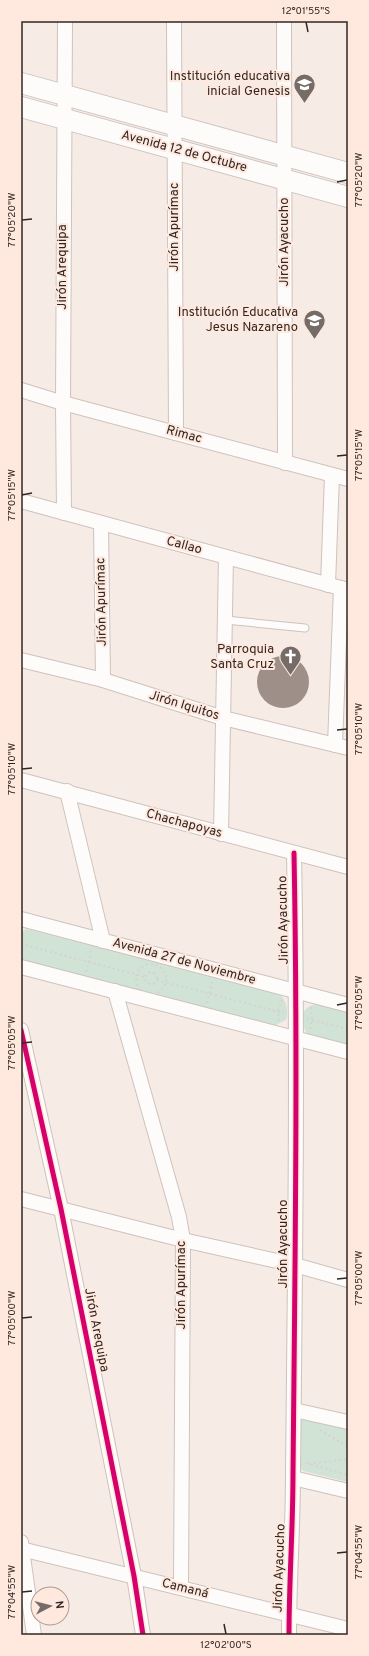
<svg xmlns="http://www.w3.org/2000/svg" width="369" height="1656" font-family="Overpass,sans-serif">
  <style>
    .green { fill: #d1e3d5 }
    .building { fill: #9e8f89 }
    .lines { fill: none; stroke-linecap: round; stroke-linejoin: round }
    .lane-casing { stroke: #cdc2bd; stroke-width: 9 }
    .street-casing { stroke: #cdc2bd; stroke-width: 16 }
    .secondary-casing { stroke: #cdc2bd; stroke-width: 22 }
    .path { stroke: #d5d2d0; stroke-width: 2; stroke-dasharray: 2 3; stroke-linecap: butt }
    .lane { stroke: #fefcfb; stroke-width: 7 }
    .street { stroke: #fefcfb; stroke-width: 14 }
    .secondary { stroke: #fefcfb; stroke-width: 20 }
    .cycleway-casing { stroke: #ffe8de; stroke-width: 8 }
    .cycleway { stroke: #d6006c; stroke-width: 5 }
    .ticks { fill: none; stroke: #312722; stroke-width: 1.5 }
    .labels { text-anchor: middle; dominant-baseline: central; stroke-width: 4; stroke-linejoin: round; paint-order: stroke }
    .poi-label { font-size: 13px; fill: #312722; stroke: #ffe8de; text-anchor: end }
    .street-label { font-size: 13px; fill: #312722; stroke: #ffe8de }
    .neatline { fill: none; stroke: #312722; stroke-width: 1.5 }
    .ticks-label { font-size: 10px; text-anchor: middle; fill: #312722 }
  </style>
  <rect width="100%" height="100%" fill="#f7ebe6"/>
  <g class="green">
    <path d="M26,929L278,992C286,1001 289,1008 286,1020L276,1025L266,1028L21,962V933Z"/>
    <path d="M323,1003L348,1009V1047L307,1034L300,1018C305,1007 311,1004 323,1003Z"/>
    <path d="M305,1415L348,1427V1482L303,1471L299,1466L300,1419Z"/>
  </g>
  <circle class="building" cx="283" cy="682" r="26"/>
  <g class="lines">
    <defs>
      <path id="lane" d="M225,620L305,628"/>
      <g id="street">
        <path d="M174,21L176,433"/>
        <path d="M284,21L285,463"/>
        <path d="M21,390L63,403L348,479"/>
        <path d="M21,501L348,590"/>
        <path d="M64,513L63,403L65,21"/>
        <path d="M101,523L103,680"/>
        <path d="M328,585L332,475"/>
        <path d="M21,660L103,680L223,718L348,748"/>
        <path d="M335,745L341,588"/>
        <path d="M21,780L348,867"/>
        <path d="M67,791L103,941"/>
        <path d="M221,834L226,557"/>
        <path d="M21,919L348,1005"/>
        <path d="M21,967L348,1052"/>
        <path d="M115,991L179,1217L183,1240L181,1588"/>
        <path d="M21,1030L61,1209L134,1576L143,1635"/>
        <path d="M21,1199L183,1240L295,1265L348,1280"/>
        <path d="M294,1410L348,1422"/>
        <path d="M293,1478L348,1491"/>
        <path d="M21,1542L34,1635"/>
        <path d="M21,1549L348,1629"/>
        <path d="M289,1635C289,1581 293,1528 293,1474C295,1267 298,1060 294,853"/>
      </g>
      <g id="secondary">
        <path d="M21,83L348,173"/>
        <path d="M21,107L348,197"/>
      </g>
    </defs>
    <use href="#lane" class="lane-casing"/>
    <use href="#street" class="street-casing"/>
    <use href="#secondary" class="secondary-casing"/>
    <g class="path">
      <path d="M21,944L145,977"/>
      <circle cx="151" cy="979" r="15"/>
      <circle cx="151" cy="978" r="6"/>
      <path d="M86,972L91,951"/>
      <path d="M157,980L284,1013"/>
      <path d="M207,1003L212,982"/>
      <path d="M307,1019L348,1029"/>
      <path d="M279,1021L278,1011L282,1000"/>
      <path d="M310,1029L312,1020L311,1007"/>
      <path d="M320,1430L348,1447"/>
      <path d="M306,1463L348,1475"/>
      <path d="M309,1464L348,1459"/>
    </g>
    <use href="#lane" class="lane"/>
    <use href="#street" class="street"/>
    <use href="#secondary" class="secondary"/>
    <defs>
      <g id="cycleway">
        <path d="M21,1030L61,1209L134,1576L143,1635"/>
        <path d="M289,1635C289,1581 293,1528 293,1474C295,1267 298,1060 294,853"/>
      </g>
    </defs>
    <use href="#cycleway" class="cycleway-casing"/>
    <use href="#cycleway" class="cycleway"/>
  </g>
  <path class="ticks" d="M306,22L308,32M337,182L347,180M22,220L32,219M337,456L347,455M22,495L32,493M337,730L347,729M22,769L32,768M337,1005L347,1003M22,1043L32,1042M337,1279L347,1278M22,1318L32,1317M337,1553L347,1552M22,1592L32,1591M224,1624L226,1634"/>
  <defs>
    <symbol id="school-pin" viewBox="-11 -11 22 30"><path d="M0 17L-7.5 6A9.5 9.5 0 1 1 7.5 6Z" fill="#766c67" stroke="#ffe8de"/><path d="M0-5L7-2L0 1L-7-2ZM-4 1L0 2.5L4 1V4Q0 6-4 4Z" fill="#fff"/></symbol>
    <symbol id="church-pin" viewBox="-11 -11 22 30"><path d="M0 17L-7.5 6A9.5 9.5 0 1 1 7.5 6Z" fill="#766c67" stroke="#ffe8de"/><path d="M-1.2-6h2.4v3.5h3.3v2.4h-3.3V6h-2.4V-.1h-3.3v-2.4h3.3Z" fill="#fff"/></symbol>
  </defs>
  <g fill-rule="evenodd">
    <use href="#school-pin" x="292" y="72" width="25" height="34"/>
    <use href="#school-pin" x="302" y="308" width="25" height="34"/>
    <use href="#church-pin" x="278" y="644" width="25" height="34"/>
  </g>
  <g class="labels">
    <g class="poi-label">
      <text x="290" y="77">Institución educativa<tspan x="290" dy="15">inicial Genesis</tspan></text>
      <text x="298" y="313">Institución Educativa<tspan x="298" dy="15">Jesus Nazareno</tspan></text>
      <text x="274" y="650">Parroquia<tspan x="274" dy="15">Santa Cruz</tspan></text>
    </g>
    <g class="street-label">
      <text transform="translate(184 152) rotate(15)">Avenida 12 de Octubre</text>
      <text transform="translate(175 227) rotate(-90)">Jirón Apurímac</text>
      <text transform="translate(285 242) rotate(-90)">Jirón Ayacucho</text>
      <text transform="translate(63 267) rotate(-90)">Jirón Arequipa</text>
      <text transform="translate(184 435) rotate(15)">Rimac</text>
      <text transform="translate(184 546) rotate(15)">Callao</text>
      <text transform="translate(102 602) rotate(-91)">Jirón Apurímac</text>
      <text transform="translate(184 706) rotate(17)">Jirón Iquitos</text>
      <text transform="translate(184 824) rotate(15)">Chachapoyas</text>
      <text transform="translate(284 920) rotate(-91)">Jirón Ayacucho</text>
      <text transform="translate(184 962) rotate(15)">Avenida 27 de Noviembre</text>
      <text transform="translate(284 1244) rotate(-90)">Jirón Ayacucho</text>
      <text transform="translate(182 1285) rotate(-90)">Jirón Apurímac</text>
      <text transform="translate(96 1330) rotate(79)">Jirón Arequipa</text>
      <text transform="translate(280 1568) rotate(-88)">Jirón Ayacucho</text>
      <text transform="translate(185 1589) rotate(14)">Camaná</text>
    </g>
  </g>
  <rect width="369" height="1656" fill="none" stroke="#ffe8de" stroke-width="44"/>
  <g transform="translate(50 1606) rotate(83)"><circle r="19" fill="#ffe8de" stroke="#ad9b93"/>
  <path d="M0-3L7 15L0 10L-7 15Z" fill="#766c67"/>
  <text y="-6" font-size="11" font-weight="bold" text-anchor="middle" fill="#312722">N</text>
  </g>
  <rect x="22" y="22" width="325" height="1612" class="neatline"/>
  <g class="ticks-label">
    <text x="306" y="14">12°01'55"S</text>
    <text transform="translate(358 180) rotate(-90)" y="4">77°05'20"W</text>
    <text transform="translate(11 220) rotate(-90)" y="4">77°05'20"W</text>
    <text transform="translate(358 455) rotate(-90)" y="4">77°05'15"W</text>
    <text transform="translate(11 495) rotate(-90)" y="4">77°05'15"W</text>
    <text transform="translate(358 729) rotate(-90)" y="4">77°05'10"W</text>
    <text transform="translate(11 769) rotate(-90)" y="4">77°05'10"W</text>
    <text transform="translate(358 1003) rotate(-90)" y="4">77°05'05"W</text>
    <text transform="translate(11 1043) rotate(-90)" y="4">77°05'05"W</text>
    <text transform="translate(358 1278) rotate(-90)" y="4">77°05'00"W</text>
    <text transform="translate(11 1318) rotate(-90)" y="4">77°05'00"W</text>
    <text transform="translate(358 1552) rotate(-90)" y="4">77°04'55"W</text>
    <text transform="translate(11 1592) rotate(-90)" y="4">77°04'55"W</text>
    <text x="226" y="1648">12°02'00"S</text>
  </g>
</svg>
